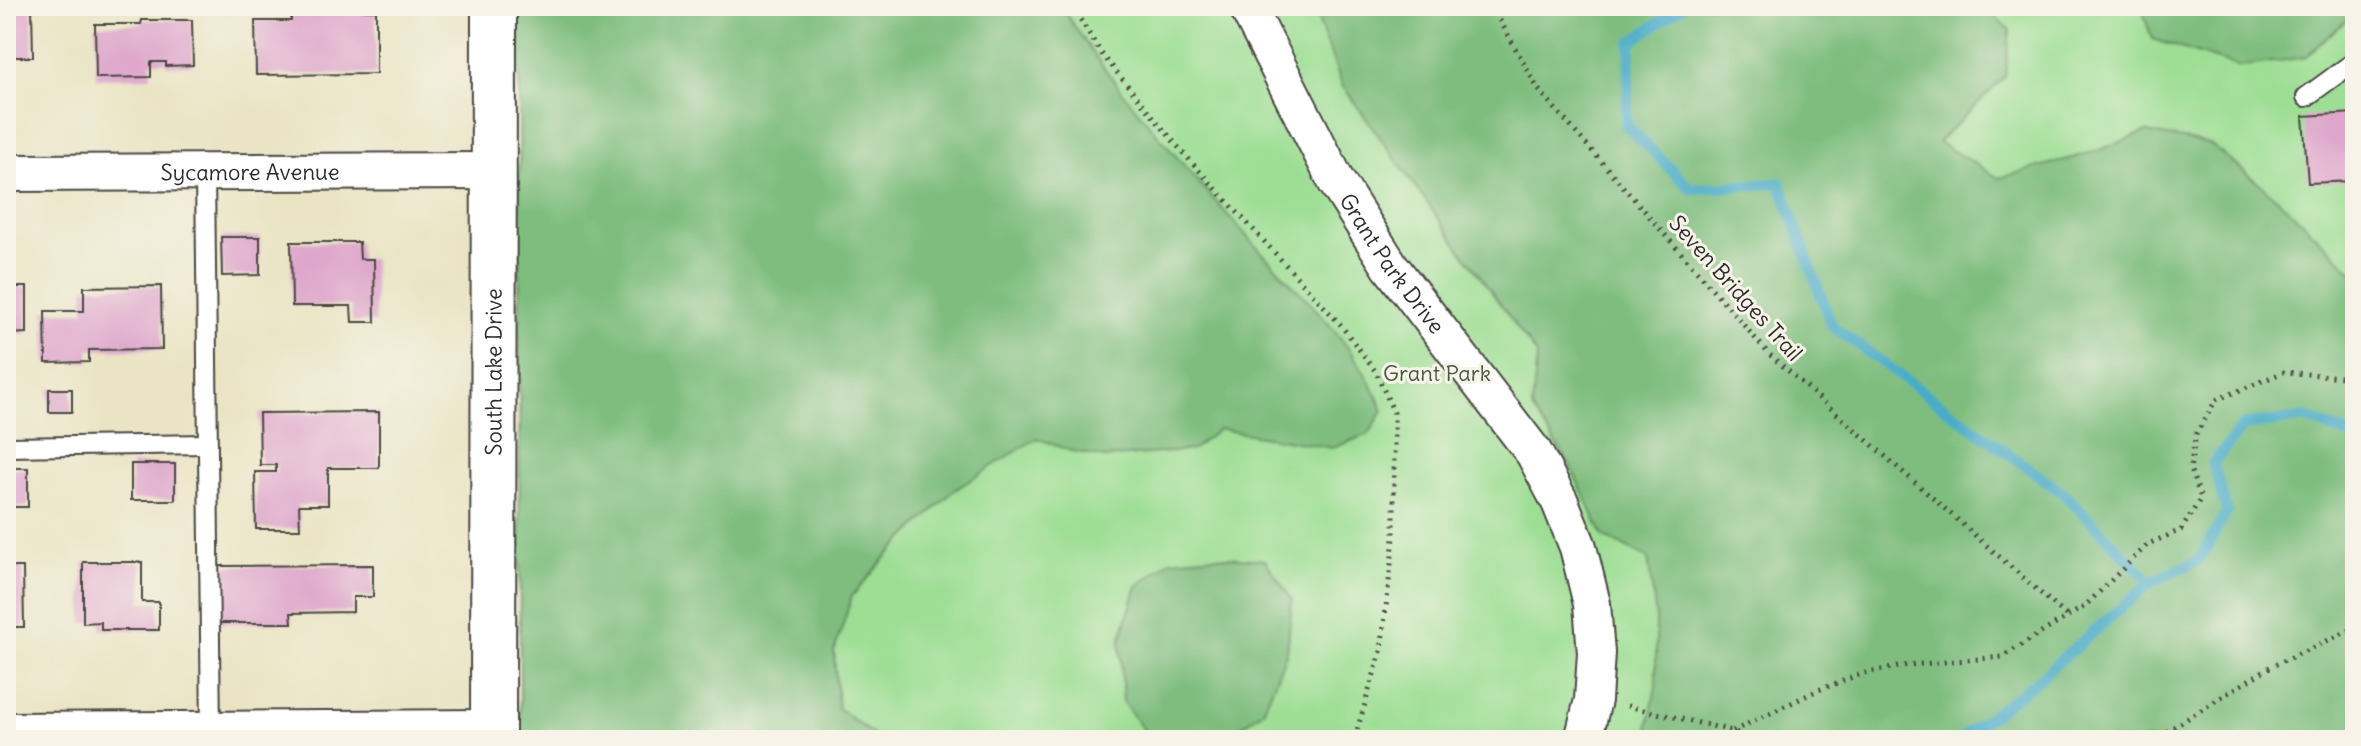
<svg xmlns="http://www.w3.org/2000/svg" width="2361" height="746" font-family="Delius,sans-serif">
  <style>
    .green { fill: #9dde94; stroke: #648460; stroke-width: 2 }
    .forest { fill: #7ebd7e; stroke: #547454; stroke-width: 2 }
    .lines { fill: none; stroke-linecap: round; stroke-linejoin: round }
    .stream { stroke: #48acc7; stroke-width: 11 }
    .building { fill: #dea6cb }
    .lane-casing { stroke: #484742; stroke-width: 22 }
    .street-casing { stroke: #484742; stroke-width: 40 }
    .secondary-casing { stroke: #484742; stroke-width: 48 }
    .path { stroke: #484742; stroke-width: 5; stroke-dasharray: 2 6; stroke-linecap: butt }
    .lane { stroke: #fff; stroke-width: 18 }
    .street { stroke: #fff; stroke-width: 36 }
    .secondary { stroke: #fff; stroke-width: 44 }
    .labels { text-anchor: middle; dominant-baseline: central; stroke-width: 6; stroke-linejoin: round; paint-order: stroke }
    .street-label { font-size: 22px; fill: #2b2b2b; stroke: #f7f3e8 }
    .park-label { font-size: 22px; fill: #485845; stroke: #f7f3e8 }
  </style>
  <rect width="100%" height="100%" fill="#f7f3e8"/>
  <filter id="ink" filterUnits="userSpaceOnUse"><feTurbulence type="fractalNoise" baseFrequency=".0125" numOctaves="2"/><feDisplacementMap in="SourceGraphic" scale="16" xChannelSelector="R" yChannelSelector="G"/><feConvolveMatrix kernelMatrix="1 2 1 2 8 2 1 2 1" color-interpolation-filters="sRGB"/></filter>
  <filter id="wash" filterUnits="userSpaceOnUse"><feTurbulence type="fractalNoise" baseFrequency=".006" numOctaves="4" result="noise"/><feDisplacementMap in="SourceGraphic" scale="32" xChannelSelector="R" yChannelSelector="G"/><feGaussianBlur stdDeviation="1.8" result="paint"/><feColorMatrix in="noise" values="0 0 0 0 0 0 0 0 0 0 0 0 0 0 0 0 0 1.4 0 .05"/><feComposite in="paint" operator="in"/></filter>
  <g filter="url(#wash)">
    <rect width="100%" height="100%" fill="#eae4c5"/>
    <path class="green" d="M519,6H2355V740H520Z"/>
    <g class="forest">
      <path d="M519,6H1061C1116,92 1185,167 1253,243C1300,294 1359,345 1383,411L1369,434L1333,448L1219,429L1192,450L1105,458L1068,450L1037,438L953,491L887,556L852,596L834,652L838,708L880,740H520Z"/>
      <path d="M1313,6H1861L1877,8L1889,6H1983L2010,30L2005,77L1938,142L1999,178L2097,151L2146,132L2210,144L2279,200L2355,274V740H1646L1656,686V618L1648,558L1603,536L1569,463L1532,409L1537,355L1342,85Z"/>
      <path d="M2145,6H2355V17H2350L2305,57L2240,67L2152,39L2144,15Z"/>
      <path d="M1215,556L1265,560L1292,600L1287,652L1263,711L1222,740H1151L1123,702L1120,641L1137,586L1171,560Z"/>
    </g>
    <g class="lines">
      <g class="stream">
        <path d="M1683,6L1631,42L1626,125L1691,189L1780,183L1832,326L2063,493L2151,582L2199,560L2227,512L2213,463L2244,425L2306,418L2355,437"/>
        <path d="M1959,740L2033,684L2151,582"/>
      </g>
    </g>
    <g id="blocks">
      <g class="building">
        <path d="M14,6H32L33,57H6V17H14Z"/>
        <path d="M291,10H376V74L256,75L255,21H291Z"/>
        <path d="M142,20H192L193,65L166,66V62H151V77L96,78L95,24H141Z"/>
        <path d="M2355,113L2354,181L2308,183L2303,116Z"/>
        <path d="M221,237H260V275L222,276Z"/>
        <path d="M291,242H359L360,259H374L375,322H352L351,306H292Z"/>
        <path d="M161,286L162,349L89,350V362L46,363L45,311H84V287Z"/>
        <path d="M6,287H27V333L6,334Z"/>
        <rect x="49" y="389" width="23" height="23"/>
        <path d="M379,412V468H328V505H299L300,529H256L255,472H276V465H260L259,413Z"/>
        <rect x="131" y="464" width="44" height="36"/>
        <rect x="6" y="468" width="22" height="39"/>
        <path d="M83,562H142V602H159V630H101V622L83,623Z"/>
        <path d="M373,565V597H353V612L291,613L292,623H219V566Z"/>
        <path d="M6,567H23L24,627H6Z"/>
      </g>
    </g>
  </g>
  <g filter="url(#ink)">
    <use href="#blocks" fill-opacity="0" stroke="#484742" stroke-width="2"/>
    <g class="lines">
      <defs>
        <g id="lane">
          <path d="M2306,97L2355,61"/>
          <path d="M205,171L211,733"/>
          <path d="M6,447L208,444"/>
        </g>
        <g id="street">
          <path id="s1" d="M1247,6L1336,181L1390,266L1534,453L1560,502L1578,547L1592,604L1596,653L1593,700L1583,740"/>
          <path id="s2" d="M6,173L494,171"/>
          <path d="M6,731L493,728"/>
        </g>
        <g id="secondary">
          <path id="s3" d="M493,740L494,6"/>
        </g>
      </defs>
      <use href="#lane" class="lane-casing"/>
      <use href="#street" class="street-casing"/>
      <use href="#secondary" class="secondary-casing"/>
      <g class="path">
        <path d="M1072,6L1101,53L1184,154L1340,324L1376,372L1394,413V538L1381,651L1354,740"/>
        <path d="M1492,6L1538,89L1769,354L2069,618"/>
        <path d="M1627,706L1733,731L1754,740"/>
        <path d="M1733,731L1816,691L1864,673L1909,665L2002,657L2085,606L2148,544L2181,530L2201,498L2190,469L2196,434L2216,400L2284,372L2342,377L2355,383"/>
        <path d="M2153,740L2268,668L2355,628"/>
      </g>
      <use href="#lane" class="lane"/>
      <use href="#street" class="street"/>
      <use href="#secondary" class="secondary"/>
    </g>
  </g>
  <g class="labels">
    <g class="street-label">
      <text stroke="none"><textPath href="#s2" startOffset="244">Sycamore Avenue</textPath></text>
      <text stroke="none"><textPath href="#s1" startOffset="296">Grant Park Drive</textPath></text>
      <text transform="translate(1736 288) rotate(48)">Seven Bridges Trail</text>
      <text stroke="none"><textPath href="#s3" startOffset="368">South Lake Drive</textPath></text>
    </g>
    <g class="park-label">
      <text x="1437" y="373">Grant Park</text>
    </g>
  </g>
  <rect width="2361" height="746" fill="none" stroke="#f7f3e8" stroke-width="32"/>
</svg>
